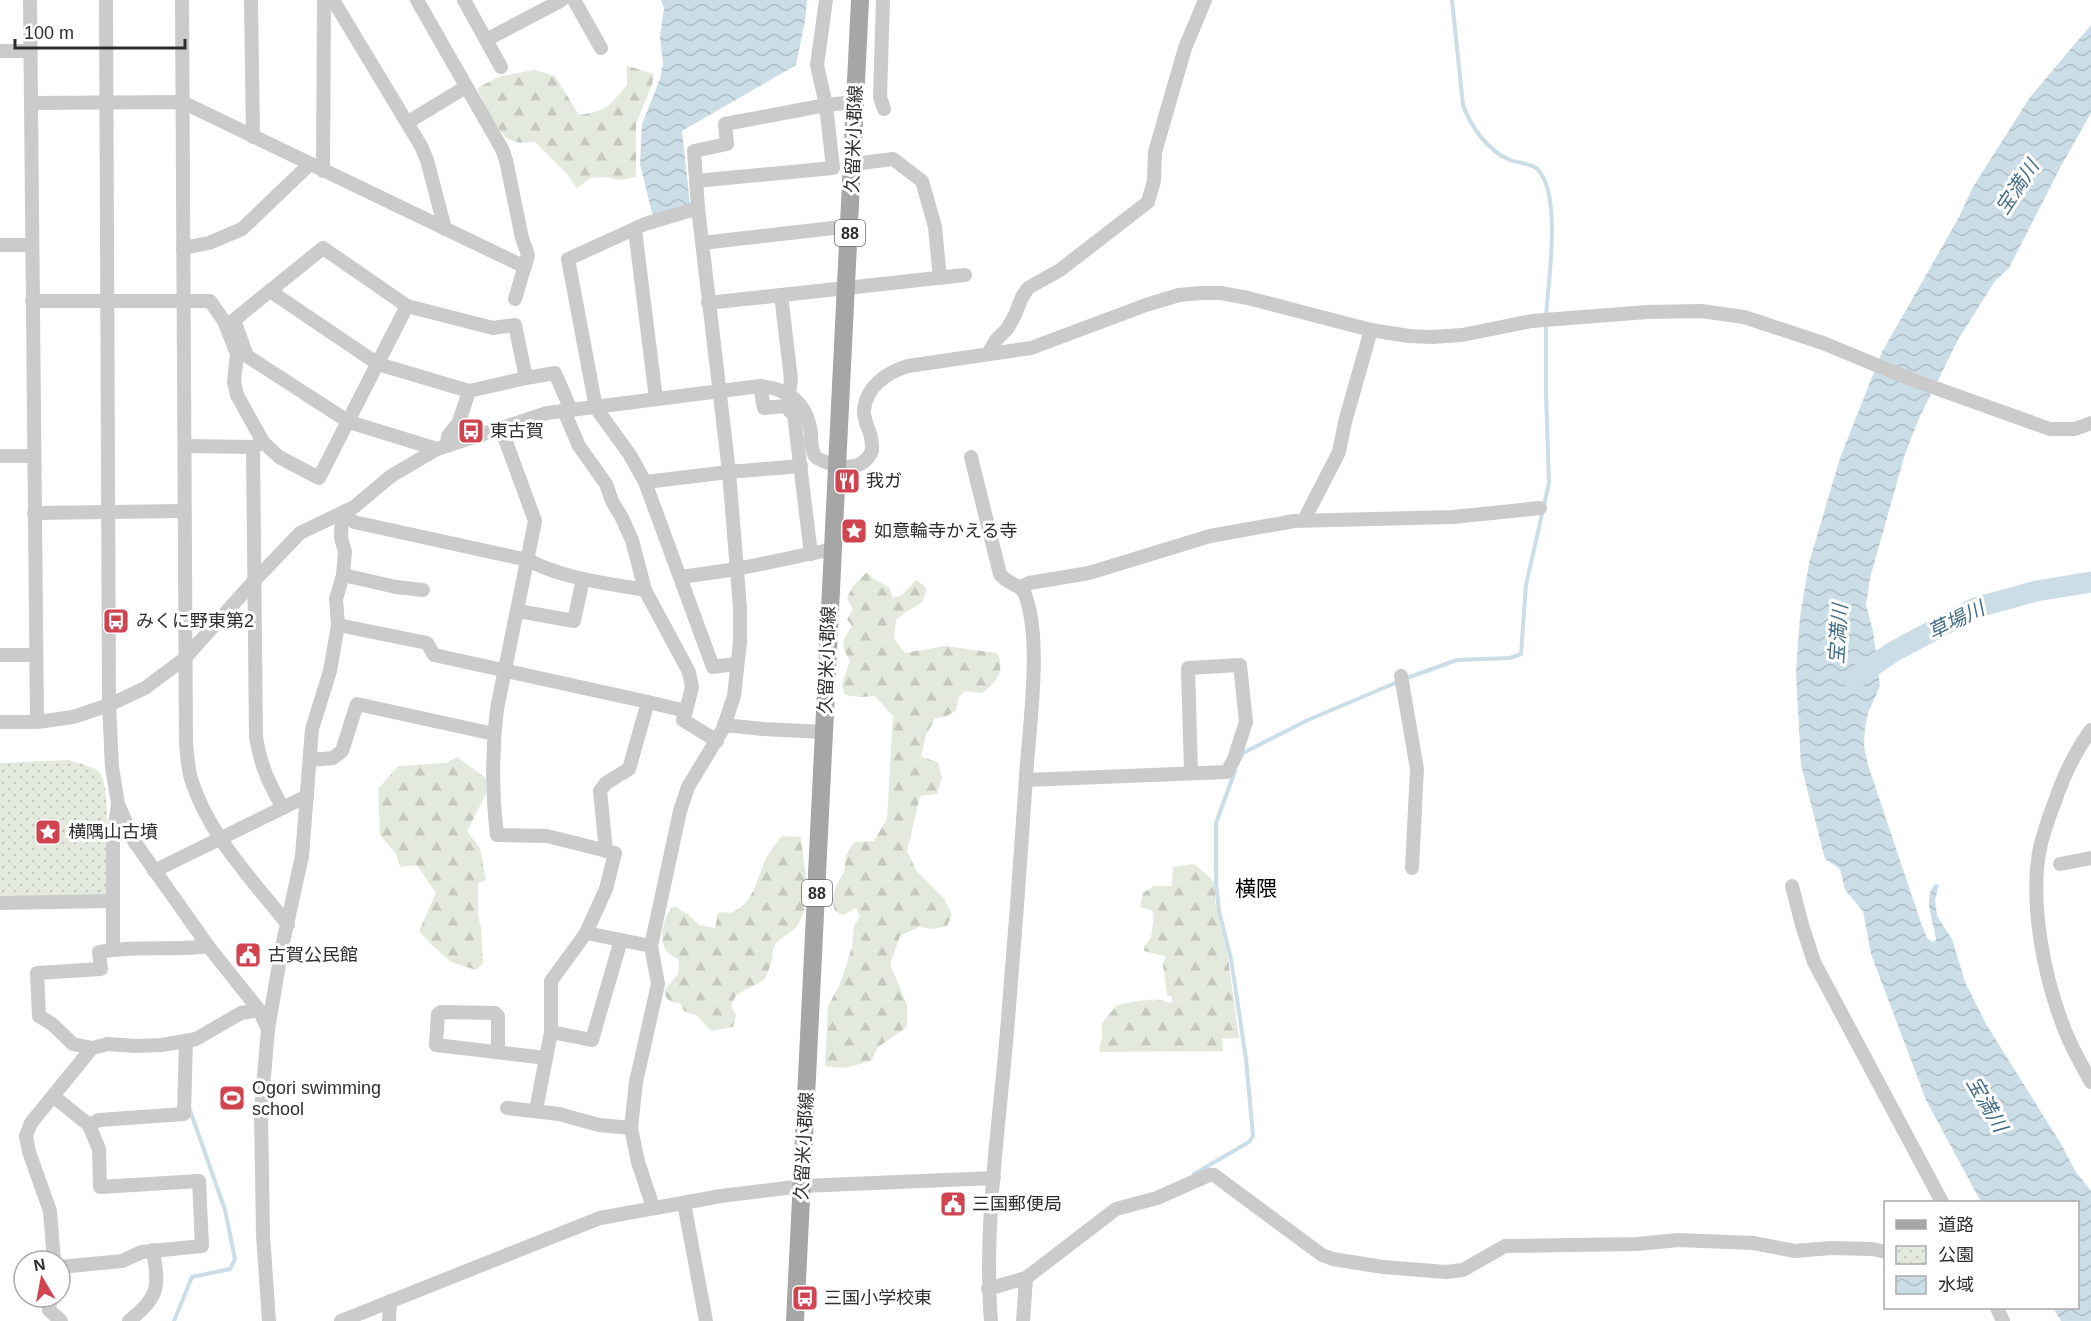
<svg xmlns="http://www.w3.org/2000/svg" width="2091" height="1321" font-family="Helvetica,'Noto Sans JP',sans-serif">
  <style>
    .forest { fill: url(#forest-firs) }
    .park { fill: url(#park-dots) }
    .water { fill: url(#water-waves) }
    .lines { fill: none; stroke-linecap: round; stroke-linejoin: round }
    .stream { stroke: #cbdde7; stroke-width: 4 }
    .river { stroke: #cbdde7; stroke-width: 21 }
    .minor { stroke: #cbcbcb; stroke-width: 14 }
    .major { stroke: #a6a6a6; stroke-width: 18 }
    .labels { text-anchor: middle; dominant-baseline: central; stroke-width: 6; stroke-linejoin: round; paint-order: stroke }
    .shield { fill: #fff; stroke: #6d6d6d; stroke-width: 1.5 }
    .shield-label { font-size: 16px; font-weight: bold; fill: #2e2e2e }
    .street-label { font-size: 18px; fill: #2e2e2e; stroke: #fff }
    .poi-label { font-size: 18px; fill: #2e2e2e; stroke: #fff; text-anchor: start }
    .water-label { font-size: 20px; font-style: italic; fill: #456e86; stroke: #fff }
    .quarter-label { font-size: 21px; fill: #000; stroke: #fff }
  </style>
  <defs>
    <pattern id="forest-firs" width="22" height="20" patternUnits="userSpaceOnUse" patternTransform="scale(1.5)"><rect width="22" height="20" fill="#e4e9dd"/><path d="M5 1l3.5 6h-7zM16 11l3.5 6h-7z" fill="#c4c8be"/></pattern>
    <pattern id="park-dots" width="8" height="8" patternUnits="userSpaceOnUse" patternTransform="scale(1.5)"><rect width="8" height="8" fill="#e4e9dd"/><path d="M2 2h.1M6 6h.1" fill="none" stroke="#c4c8be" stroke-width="1.8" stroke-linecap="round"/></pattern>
    <pattern id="water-waves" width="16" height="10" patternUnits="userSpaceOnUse" patternTransform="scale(1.5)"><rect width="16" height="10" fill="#cbdde7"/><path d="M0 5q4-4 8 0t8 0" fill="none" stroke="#afbec6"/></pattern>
  </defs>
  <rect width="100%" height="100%" fill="#fff"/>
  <g class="forest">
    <path d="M627,66L654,74L652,85L636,124V177L621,180L604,177L590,178L577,188L567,174L535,142C526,143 515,144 507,138C498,131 481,99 477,88L501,76L534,70L555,76L579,115C607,111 609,106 627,85Z"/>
    <path d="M867,572L875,580L889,587L893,598L902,595L916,580L923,585L927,590L922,602L896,619L894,639L905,653L945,646L997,653C1006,670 996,683 982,693L965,691L959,697L956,710L946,717L935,718L926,735L921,757L938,762L942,778L937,794L920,796L907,851L917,872L944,898L952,915L947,926L933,929L919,927L900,936L890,964L907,1005V1027L878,1047L871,1061L845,1068L825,1066L828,1006L840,984L852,947L854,926L860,917L856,908L843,915L835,911L832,900L836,886L844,872L846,855L854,842L874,841L887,819L893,716L875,696L860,697L845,695L842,685L850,660C840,645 842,641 852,626L847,619L853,610L847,598L853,586Z"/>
    <path d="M457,757L486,778V794L467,831L480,848L486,880L478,883V915L481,928L483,963L476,970L451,962L432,945L419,931L436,893L417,865L400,867L396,854L380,835L378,789L398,766L446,763Z"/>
    <path d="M782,836L801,837C803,867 814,895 799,923C794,933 780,936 775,945C772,950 773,958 771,963C769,969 767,975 764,980L736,995L731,1006L736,1015L733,1027L711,1031L697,1016L684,1011L680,1003C671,1002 666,1001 664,991L678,974L679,960C676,958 670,955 667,952C658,940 663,915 674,906L689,915L699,925L715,928L718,913L726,912L731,913C754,903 756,880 766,859C770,851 776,843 782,836Z"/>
    <path d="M1194,864L1211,878L1215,884V902L1227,951L1239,1038L1222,1039L1223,1051L1099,1052L1102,1038V1023L1117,1005C1132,1003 1154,995 1169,1003L1173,1002L1171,996L1167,995L1163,965L1165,956L1144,951V946L1151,938L1154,915L1151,910L1140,907L1143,893L1154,886H1172L1173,867Z"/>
  </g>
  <path class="park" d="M69,760C78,764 94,766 100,773C111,785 107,872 107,893L101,898L0,899V763Z"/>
  <g class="water">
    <path d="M661,0H807L805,21L796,65L682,131L690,204L653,217L640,164L642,124L660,79L663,63L660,37L664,8Z"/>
    <path d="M2091,25V113L2061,166L2009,268L1995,281L1959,338L1920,416L1905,454L1870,578L1866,605L1873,631L1880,686L1868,713L1865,728L1864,746L1868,765L1922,926L1927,938L1933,942L1936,940C1934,921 1922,899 1935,884L1939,885L1935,900L1937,916L1952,939L1965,982L1986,1024L2061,1144L2076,1172L2091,1191V1321H2061L2053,1308H2078V1202H1981L1926,1100L1871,954L1863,911L1845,890L1840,869L1825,859L1801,765L1796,672L1800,617L1809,563L1840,458L1882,352L1958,219L1973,187L2030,97Z"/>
  </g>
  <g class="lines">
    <g class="stream">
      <path d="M1452,0L1463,105C1471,127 1488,151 1510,160C1518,163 1529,163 1536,168C1563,191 1548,283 1546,316"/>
      <path d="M1240,759L1243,753L1308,720L1407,678L1457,660L1510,658L1521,654L1526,585L1549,483L1546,392V324"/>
      <path d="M1194,1174L1249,1142L1253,1136L1246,1059L1231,959L1219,911L1216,884V823L1235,771"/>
      <path d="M174,1321L192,1277L230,1269L235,1259L225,1210L190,1110"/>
    </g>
    <path class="river" d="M1853,679L1893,652L1975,608L2036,591L2091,582"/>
    <g class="minor">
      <path d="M30,0L37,722"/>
      <path d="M106,0L109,705L112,767L118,804L134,841L208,946L259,1010L268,1029"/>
      <path d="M182,0L186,743C187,755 188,768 191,779C209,836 252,879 288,925"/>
      <path d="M251,0L253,137"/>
      <path d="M333,0L421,146L427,160L445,229"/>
      <path d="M417,0L502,149L506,160L522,238L528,255L515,299"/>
      <path d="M464,0L501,67"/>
      <path d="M574,0L601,48"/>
      <path d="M883,0L880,97L884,109"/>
      <path d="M486,40L562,0"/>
      <path d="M0,51H30"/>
      <path d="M31,103L182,102L525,267"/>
      <path d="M408,122L466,87"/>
      <path d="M853,164L893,159L922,181L935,227L940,278"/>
      <path d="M323,171L324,0"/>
      <path d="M696,181L833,168L826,105L817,65L826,0"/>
      <path d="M635,230L656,399"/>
      <path d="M702,243L850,226"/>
      <path d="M0,245H32"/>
      <path d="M183,248L209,243L242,229L310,164"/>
      <path d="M270,291L378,364L469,391L459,422L448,436L447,446"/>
      <path d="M781,295L791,379L789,394"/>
      <path d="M32,301H210L224,321L237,354L234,382L237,395L263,442L253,447L256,737C261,766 268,782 283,808"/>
      <path d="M708,303L965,275"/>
      <path d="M407,306L323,248L234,320L247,356L349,422L437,449"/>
      <path d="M988,354L996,340L1007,329L1015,315L1022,297L1028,288L1060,270L1148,202L1154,181L1155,152L1185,48L1205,0"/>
      <path d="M760,386L764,408L785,406L794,415L811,554"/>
      <path d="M469,391L526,378"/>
      <path d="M564,411L579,446L606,484L612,501L622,518L632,540L645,590L689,672L692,687L686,711"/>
      <path d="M501,428L535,521L497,709C492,750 492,794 497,835L547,836L615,853L606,889L586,933L551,981V1032L536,1110"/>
      <path d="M263,442L279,457L319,478L407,306L493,328L515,325L526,378L555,373L571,410"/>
      <path d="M185,446L253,447"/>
      <path d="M0,456H33"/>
      <path d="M971,457L1000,574C1007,585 1022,583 1026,597C1042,645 1029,726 1026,777C1020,870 1013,962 1005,1054C997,1140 984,1235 991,1321"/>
      <path d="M645,482L729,472L801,466"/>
      <path d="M34,513L184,511"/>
      <path d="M342,513L354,522L528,560C564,579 606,583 645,590"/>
      <path d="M1304,520L1339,452L1345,422L1371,330"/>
      <path d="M343,575L396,587L423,590"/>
      <path d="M681,577L737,569L833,549"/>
      <path d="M1021,587L1029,583L1089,573L1210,536L1294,521L1453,517L1540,508"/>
      <path d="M518,611L574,621L583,579"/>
      <path d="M338,625L427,643L434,655L648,702L629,769L606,783L600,791L606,851"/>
      <path d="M0,655H35"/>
      <path d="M736,664L713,667L645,482L630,455L596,408L568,259L645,224L698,208L694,151L727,144L725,124L826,105L855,102"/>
      <path d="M1401,676L1417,769L1412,868"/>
      <path d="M648,702L686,711L683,720L717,741"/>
      <path d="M0,722H37L73,717L109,705L145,688L184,659L255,580L300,533L354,507L391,476L437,449L547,413L760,386C789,389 807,403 811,433C811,440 811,450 815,456C819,461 827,462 832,464C849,469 864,468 872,451C872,447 872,442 871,437C869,428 863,420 864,410C866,387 887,372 908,366L1031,348L1146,305L1179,295L1201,293H1221L1248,298L1371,330L1409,336L1432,337L1462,335L1532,321L1647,312L1701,311L1744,317L1823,343L1910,379L2050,429H2075L2091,423"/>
      <path d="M724,725L763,729L825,732"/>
      <path d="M2091,730C2074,753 2063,777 2054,804C2049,816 2045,830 2041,843C2028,900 2044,979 2066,1033C2073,1050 2082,1066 2091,1082"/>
      <path d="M310,760L333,758L342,751L357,704L494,734"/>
      <path d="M1026,780L1227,772L1234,759L1246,722L1240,665L1188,668L1191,773"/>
      <path d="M2060,864L2091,858"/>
      <path d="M154,871L307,796"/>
      <path d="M1792,886L1802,925L1814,962L1942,1202"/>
      <path d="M0,903L112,901"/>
      <path d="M586,933L651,946"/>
      <path d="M208,946C172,951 135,945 99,952L101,969L37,973L39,1016L52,1024L73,1044L92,1048L108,1044L136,1046L162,1045L196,1039L241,1013L259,1010"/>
      <path d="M113,949V840L118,804"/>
      <path d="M551,1032L592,1040L621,940"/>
      <path d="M498,1052V1016L495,1013L441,1012L438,1014L436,1045L546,1058"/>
      <path d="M53,1096L89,1125L99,1149L100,1187L199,1181L202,1246L142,1252L122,1261L60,1267"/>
      <path d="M507,1108L559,1114L599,1125L631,1128"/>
      <path d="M89,1125L99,1120L184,1114L186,1041"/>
      <path d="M684,1203L706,1321"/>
      <path d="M653,1207L638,1162L631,1128L636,1082L658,984L651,946L680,811L688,787L723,729L734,696L740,642V608L729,472L698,208"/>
      <path d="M54,1261L50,1211L29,1152L26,1136L31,1123L92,1048"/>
      <path d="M988,1289L1026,1278L1116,1209L1157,1198L1209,1175H1214L1322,1255L1333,1259L1383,1267L1446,1272L1463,1270L1505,1246L1637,1244L1678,1240L1753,1243L1795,1251L1831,1248L1872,1249L1886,1252"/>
      <path d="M51,1297L49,1310L61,1321"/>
      <path d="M1997,1308L2003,1321"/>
      <path d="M129,1321C160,1295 159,1288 153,1250"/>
      <path d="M269,1321L263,1235L261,1113L268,1029L282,947L302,856L312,729L330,671L338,625L336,599L343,575L345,552L341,538L342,513"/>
      <path d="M341,1321L600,1218L721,1196L802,1186L994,1178"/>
      <path d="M389,1321L390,1301"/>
      <path d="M1023,1321L1026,1278"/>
    </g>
    <path class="major" d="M795,1321L860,0"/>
  </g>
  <defs>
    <symbol id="bus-square" viewBox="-11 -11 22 22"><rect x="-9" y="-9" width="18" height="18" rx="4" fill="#d04450" stroke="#fff"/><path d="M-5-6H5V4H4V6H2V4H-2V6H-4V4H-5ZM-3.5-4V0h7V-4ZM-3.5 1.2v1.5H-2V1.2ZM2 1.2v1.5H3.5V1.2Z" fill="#fff"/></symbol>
    <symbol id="restaurant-square" viewBox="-11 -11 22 22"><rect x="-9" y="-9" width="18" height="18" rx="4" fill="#d04450" stroke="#fff"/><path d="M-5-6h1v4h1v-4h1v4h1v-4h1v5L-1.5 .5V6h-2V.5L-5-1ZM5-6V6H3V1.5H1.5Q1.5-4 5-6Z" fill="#fff"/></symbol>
    <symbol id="sight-square" viewBox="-11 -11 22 22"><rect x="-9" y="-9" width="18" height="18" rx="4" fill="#d04450" stroke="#fff"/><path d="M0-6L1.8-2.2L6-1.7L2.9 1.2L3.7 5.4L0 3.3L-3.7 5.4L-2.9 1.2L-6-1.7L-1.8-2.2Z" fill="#fff"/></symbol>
    <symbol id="civic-square" viewBox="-11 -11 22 22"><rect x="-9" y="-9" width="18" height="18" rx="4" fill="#d04450" stroke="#fff"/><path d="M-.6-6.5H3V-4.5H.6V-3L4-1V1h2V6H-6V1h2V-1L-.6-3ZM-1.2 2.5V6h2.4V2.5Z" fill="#fff"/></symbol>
    <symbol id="stadium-square" viewBox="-11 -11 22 22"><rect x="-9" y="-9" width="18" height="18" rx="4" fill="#d04450" stroke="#fff"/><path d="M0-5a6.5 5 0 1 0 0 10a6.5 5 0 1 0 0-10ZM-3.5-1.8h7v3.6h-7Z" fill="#fff"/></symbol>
  </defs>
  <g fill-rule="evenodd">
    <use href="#bus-square" x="456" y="416" width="30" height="30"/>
    <use href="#restaurant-square" x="832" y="466" width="30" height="30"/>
    <use href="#sight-square" x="839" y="516" width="30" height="30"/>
    <use href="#bus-square" x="101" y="606" width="30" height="30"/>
    <use href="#sight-square" x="33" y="817" width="30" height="30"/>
    <use href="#civic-square" x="233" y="940" width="30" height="30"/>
    <use href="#stadium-square" x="217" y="1083" width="30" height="30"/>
    <use href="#civic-square" x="938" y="1189" width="30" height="30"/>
    <use href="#bus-square" x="790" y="1283" width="30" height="30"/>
  </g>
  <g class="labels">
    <g class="shield">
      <rect x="835" y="220" width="30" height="26" rx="4.5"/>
      <rect x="802" y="880" width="30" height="26" rx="4.5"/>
    </g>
    <g class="shield-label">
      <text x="850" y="233">88</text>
      <text x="817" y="893">88</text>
    </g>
    <g class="street-label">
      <text transform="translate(854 139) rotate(-88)">久留米小郡線</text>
      <text transform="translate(827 660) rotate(-88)">久留米小郡線</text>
      <text transform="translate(804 1146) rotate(-87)">久留米小郡線</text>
    </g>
    <g class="poi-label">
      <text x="490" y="431">東古賀</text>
      <text x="866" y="481">我ガ</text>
      <text x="874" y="531">如意輪寺かえる寺</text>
      <text x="136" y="621">みくに野東第2</text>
      <text x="68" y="832">横隅山古墳</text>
      <text x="268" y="955">古賀公民館</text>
      <text x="252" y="1088">Ogori swimming<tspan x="252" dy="21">school</tspan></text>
      <text x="972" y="1204">三国郵便局</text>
      <text x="824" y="1298">三国小学校東</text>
    </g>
    <g class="water-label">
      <text transform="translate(2017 187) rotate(-56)">宝満川</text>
      <text transform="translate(1956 620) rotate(-26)">草場川</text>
      <text transform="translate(1838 634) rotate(-86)">宝満川</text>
      <text transform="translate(1987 1104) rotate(60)">宝満川</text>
    </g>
    <g class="quarter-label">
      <text x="1256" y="888">横隈</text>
    </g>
  </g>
  <rect x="1884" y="1201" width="195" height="108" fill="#ffffff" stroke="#ababab" stroke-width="1.5"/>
  <rect x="1896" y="1220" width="30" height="9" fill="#a6a6a6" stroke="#ababab" stroke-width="1.5"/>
  <text x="1938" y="1231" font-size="18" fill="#2e2e2e">道路</text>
  <rect x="1896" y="1246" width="30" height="18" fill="url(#park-dots)" stroke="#ababab" stroke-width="1.5"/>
  <text x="1938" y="1261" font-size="18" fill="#2e2e2e">公園</text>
  <rect x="1896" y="1276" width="30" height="18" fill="url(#water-waves)" stroke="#ababab" stroke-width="1.5"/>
  <text x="1938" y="1291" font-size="18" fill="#2e2e2e">水域</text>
  <g transform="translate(42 1279) rotate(350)"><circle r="28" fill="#ffffff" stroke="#ababab" stroke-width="1.5"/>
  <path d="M0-4.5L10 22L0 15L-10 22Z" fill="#d04450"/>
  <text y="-9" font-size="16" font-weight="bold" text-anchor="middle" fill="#2e2e2e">N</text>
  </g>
  <path d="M15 39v9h170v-9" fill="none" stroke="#2e2e2e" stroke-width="3"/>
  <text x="24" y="39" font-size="18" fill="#2e2e2e" stroke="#ffffff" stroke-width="4.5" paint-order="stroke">100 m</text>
</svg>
